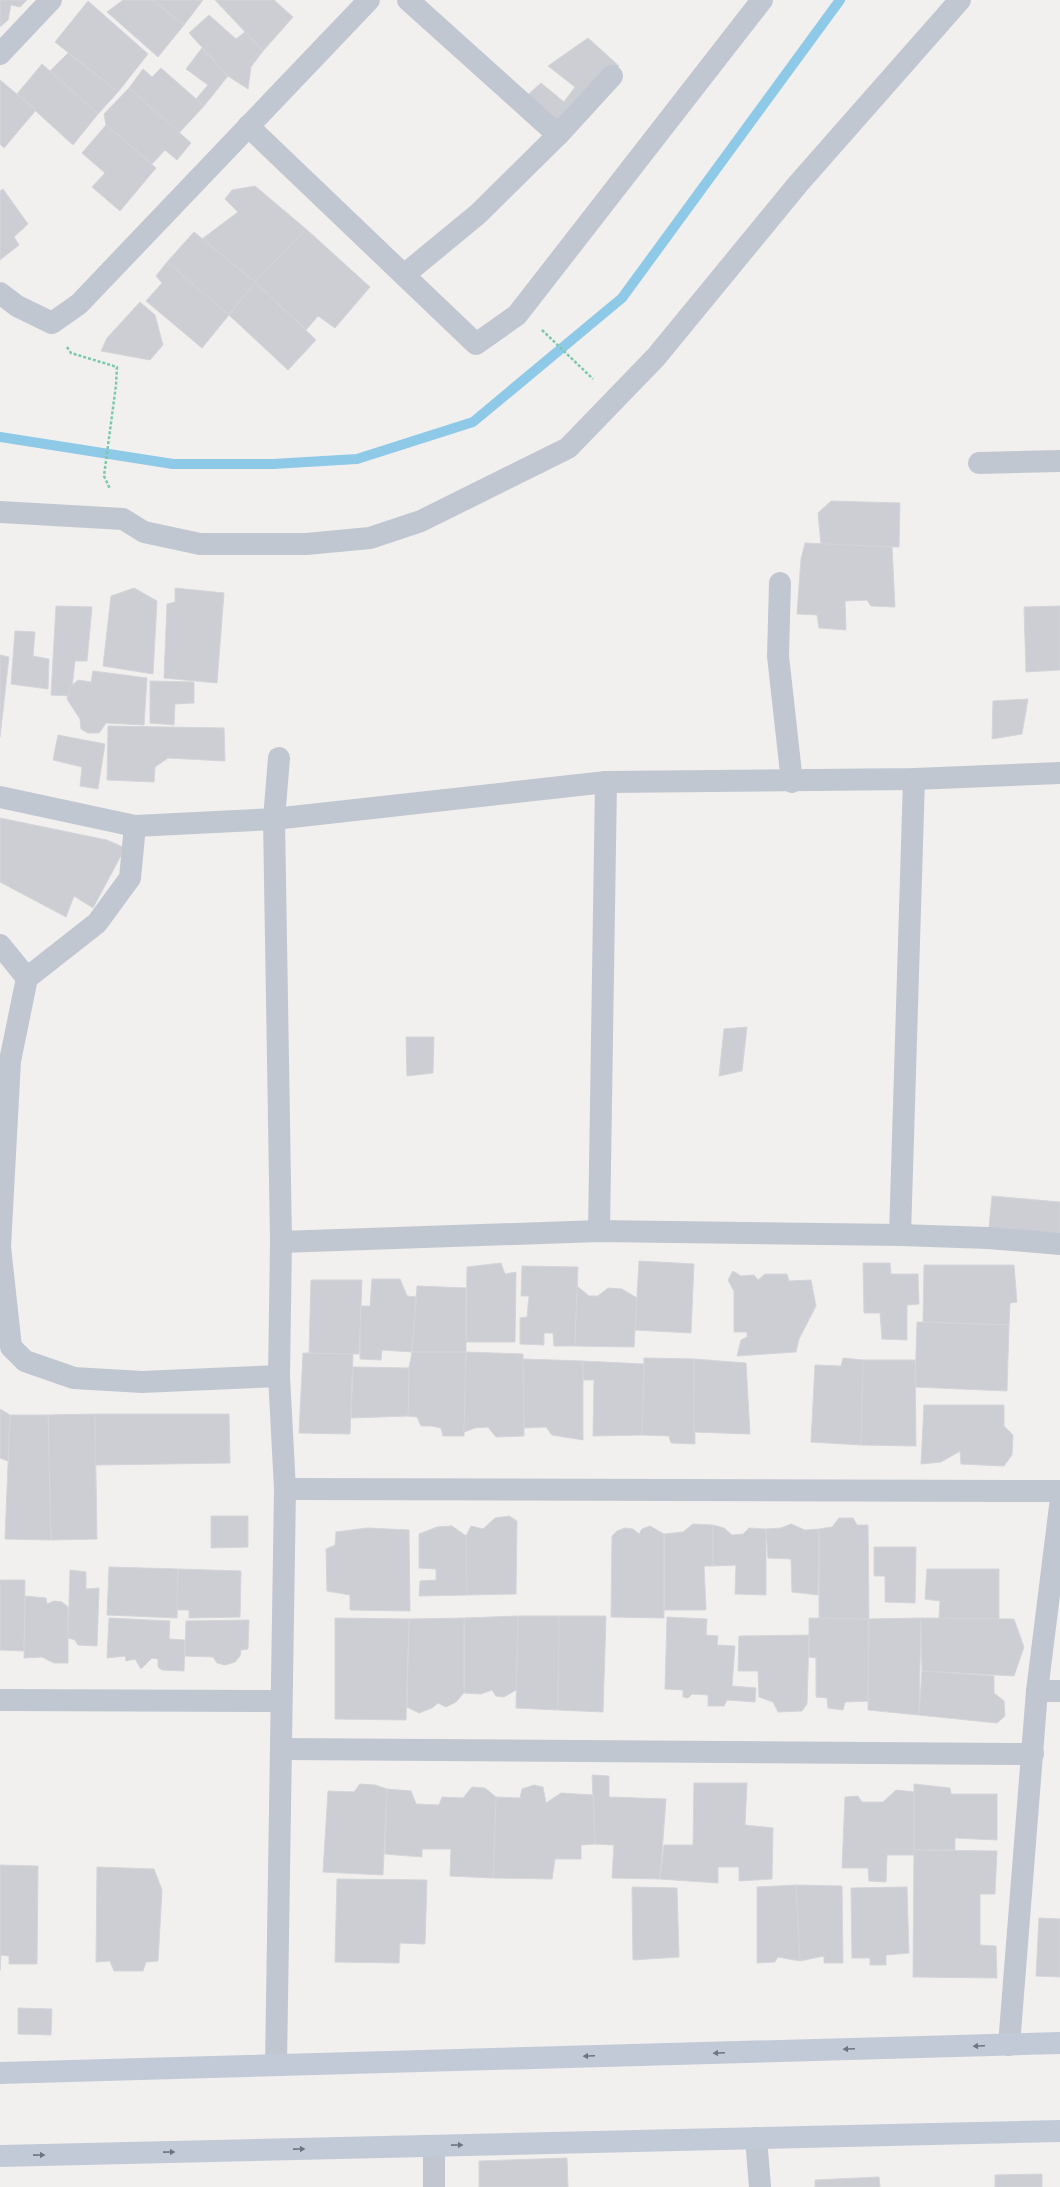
<svg xmlns="http://www.w3.org/2000/svg" width="1060" height="2187" font-family="Helvetica,sans-serif">
  <style>
    .lines { fill: none; stroke-linecap: round; stroke-linejoin: round }
    .stream { stroke: #8fc9e8; stroke-width: 10 }
    .building { fill: #ccced4; stroke: #d4d5da }
    .path { stroke: #7ac9ad; stroke-width: 2.5; stroke-dasharray: 3 2; stroke-linecap: butt }
    .minor { stroke: #c1c7d0; stroke-width: 22 }
    .secondary { stroke: #c3cad7; stroke-width: 22 }
    .oneway { fill: #6d7581 }
  </style>
  <rect width="100%" height="100%" fill="#f2f0ef"/>
  <g class="lines">
    <path class="stream" d="M0,437L173,464H273L357,459L473,422L622,298L840,0"/>
  </g>
  <g class="building">
    <path d="M0,0H27L20,7L11,5L8,20L0,27Z"/>
    <path d="M123,0H152L184,25L158,57L107,12Z"/>
    <path d="M152,0H203L184,25Z"/>
    <path d="M215,0H274L293,17L263,51Z"/>
    <path d="M88,1L148,54L118,92L55,42Z"/>
    <path d="M209,15L236,39L245,32L263,51L251,67L248,89L228,76L189,33Z"/>
    <path d="M588,38L619,66L560,127L524,98L541,83L564,102L575,87L548,66Z"/>
    <path d="M202,48L228,76L204,106L196,99L208,85L186,69Z"/>
    <path d="M68,53L118,92L98,114L50,71Z"/>
    <path d="M42,64L98,114L73,145L17,94Z"/>
    <path d="M161,68L204,106L179,133L129,88L143,69L152,77Z"/>
    <path d="M0,80L36,110L4,148L0,144Z"/>
    <path d="M129,88L191,143L177,160L165,150L152,164L106,125L104,114Z"/>
    <path d="M106,125L156,168L120,211L92,187L105,173L82,153Z"/>
    <path d="M255,186L306,229L255,282L202,239L238,212L225,199L232,190Z"/>
    <path d="M3,189L28,224L14,237L19,245L0,260V191Z"/>
    <path d="M306,229L370,287L335,328L318,316L306,330L255,282Z"/>
    <path d="M194,232L255,282L229,315L167,262Z"/>
    <path d="M167,262L229,315L202,348L146,301L162,283L156,276Z"/>
    <path d="M255,282L316,340L288,370L229,315Z"/>
    <path d="M140,302L155,315L163,345L150,360L101,351L107,338Z"/>
    <path d="M831,501L900,503L899,547L821,545L818,513Z"/>
    <path d="M805,543L892,547L895,607L871,606L867,600L845,601L846,630L819,628L817,615L797,614L801,559Z"/>
    <path d="M134,588L157,601L153,674L103,666L111,596Z"/>
    <path d="M175,588L224,593L217,683L164,678L167,604L175,602Z"/>
    <path d="M56,606L92,607L87,661H75L71,696L51,695Z"/>
    <path d="M1060,606V670L1026,672L1024,607Z"/>
    <path d="M15,631L35,632L33,656L49,659L48,689L11,684Z"/>
    <path d="M0,655L9,657L0,737Z"/>
    <path d="M93,671L147,678L144,725L106,723L99,733H88L81,729L80,719L67,699L70,687L78,680L91,682Z"/>
    <path d="M150,681L194,682V703L175,704L174,725L150,723Z"/>
    <path d="M1028,699L1022,734L992,739L993,701Z"/>
    <path d="M108,726L224,728L225,761L168,758L155,767L154,782L107,780Z"/>
    <path d="M58,735L105,744L98,789L80,786L82,767L53,760Z"/>
    <path d="M0,818L107,840L125,848L93,908L74,896L66,917L0,882Z"/>
    <path d="M747,1027L742,1071L719,1076L724,1029Z"/>
    <path d="M406,1037H434L433,1073L407,1076Z"/>
    <path d="M992,1196L1060,1202V1244L988,1238Z"/>
    <path d="M639,1261L694,1264L691,1333L635,1330Z"/>
    <path d="M501,1263L505,1274L516,1272L515,1342H466L467,1267Z"/>
    <path d="M863,1263H890L891,1274H918L919,1304L907,1305V1340L882,1339L880,1313H864Z"/>
    <path d="M924,1265H1014L1017,1302L1010,1303L1009,1325L923,1322Z"/>
    <path d="M522,1266L578,1267L575,1346H554L553,1333H544V1345L520,1344V1318L527,1317L529,1296H521Z"/>
    <path d="M733,1271L741,1276L754,1275L758,1280L765,1274H787L789,1281L811,1280L816,1306L799,1339L796,1352L737,1356L741,1340L747,1337V1332H734V1291L728,1280Z"/>
    <path d="M372,1279H400L407,1296L416,1297L412,1352L382,1350L381,1360L360,1359V1306H370Z"/>
    <path d="M311,1280H362L359,1354L309,1353Z"/>
    <path d="M417,1286L466,1288V1352H412Z"/>
    <path d="M577,1286L589,1296H598L608,1288L622,1289L637,1298L634,1347L575,1346Z"/>
    <path d="M917,1322L1009,1325L1007,1391L915,1387Z"/>
    <path d="M412,1352H466L464,1436H443L441,1428L432,1426H421L417,1417L408,1416L409,1368Z"/>
    <path d="M466,1352L523,1354L524,1436L496,1437L488,1427L475,1428L464,1432Z"/>
    <path d="M303,1353L353,1354L350,1434L299,1433Z"/>
    <path d="M644,1358L694,1359L695,1444L671,1443L669,1436L642,1435Z"/>
    <path d="M843,1358L863,1360L861,1445L811,1442L815,1365L841,1366Z"/>
    <path d="M523,1359L583,1361V1440L552,1435L546,1427L524,1428Z"/>
    <path d="M694,1359L746,1363L750,1434L694,1432Z"/>
    <path d="M863,1360H915L916,1446L861,1445Z"/>
    <path d="M583,1361L644,1364L642,1435L593,1436L594,1380H583Z"/>
    <path d="M353,1367L409,1368L408,1416L351,1418Z"/>
    <path d="M924,1405H1004V1426L1013,1435L1012,1455L1004,1466L961,1464L960,1451L941,1462L921,1464Z"/>
    <path d="M0,1409L10,1415L8,1461L0,1458Z"/>
    <path d="M95,1414L97,1539L51,1540L48,1415Z"/>
    <path d="M95,1414H229L230,1463L95,1465Z"/>
    <path d="M10,1415H48L51,1540L5,1539Z"/>
    <path d="M211,1516H248V1547L211,1548Z"/>
    <path d="M509,1516L517,1521L516,1594L467,1595L466,1536L471,1526L483,1529L495,1518Z"/>
    <path d="M839,1518H853L857,1525H868L869,1619H819V1529L832,1527Z"/>
    <path d="M693,1524L713,1525V1566H704L706,1610H664V1534L683,1532Z"/>
    <path d="M791,1524L805,1530L819,1529L818,1595L792,1592L791,1559L768,1558L766,1529L781,1528Z"/>
    <path d="M713,1525L724,1528L732,1535L743,1534L749,1528L766,1529V1595L735,1594L736,1565L713,1566Z"/>
    <path d="M452,1526L466,1536L467,1595L419,1596L420,1581L436,1580V1569L419,1568V1534L437,1527Z"/>
    <path d="M650,1526L664,1534V1618L611,1617L612,1536L617,1531L625,1528L633,1529L639,1534L642,1529Z"/>
    <path d="M367,1528L409,1530L410,1611L350,1610V1595L327,1591L326,1549L335,1545L336,1532Z"/>
    <path d="M874,1547H916L915,1603L885,1602V1576H874Z"/>
    <path d="M109,1567L178,1569L177,1618L107,1615Z"/>
    <path d="M178,1569L241,1571L240,1617L189,1618V1610H177Z"/>
    <path d="M927,1569H999V1619H939L940,1601L925,1599Z"/>
    <path d="M70,1570L86,1572V1589L99,1588L97,1646L78,1645L75,1640L68,1638Z"/>
    <path d="M0,1580H25L24,1651L0,1650Z"/>
    <path d="M25,1596L46,1598L47,1604L54,1601L62,1602L68,1607V1663H54L42,1657L24,1658Z"/>
    <path d="M518,1616H559L558,1710L516,1708Z"/>
    <path d="M518,1616L516,1690L504,1697L496,1696L492,1690L481,1694L464,1693V1618Z"/>
    <path d="M559,1616H606L603,1712L558,1710Z"/>
    <path d="M667,1617L707,1619L706,1635L718,1636L717,1645L735,1646L732,1686L756,1688L755,1702L727,1700L724,1706H708V1695L692,1694L688,1698L683,1697V1690L665,1689Z"/>
    <path d="M109,1618L170,1621L169,1639L185,1640L184,1671L162,1670L158,1667V1659L152,1658L141,1669L135,1659L126,1661L125,1656L107,1658Z"/>
    <path d="M335,1618L409,1619L406,1720L335,1719Z"/>
    <path d="M464,1618V1693L456,1702L446,1707L438,1703L432,1708L419,1713L407,1707L409,1619Z"/>
    <path d="M809,1618L869,1619L868,1701L845,1702L843,1710L828,1708L827,1698L816,1697V1658L809,1657Z"/>
    <path d="M921,1618L1014,1619L1024,1647L1014,1676L922,1671Z"/>
    <path d="M921,1618L919,1715L868,1710L869,1619Z"/>
    <path d="M249,1620L248,1649L241,1650L240,1656L235,1662L225,1665L217,1663L213,1657L185,1656L186,1621Z"/>
    <path d="M809,1635L807,1704L802,1711L778,1712L773,1702L759,1697L758,1671H738L739,1636Z"/>
    <path d="M922,1671L994,1676V1693L1004,1701L1005,1716L997,1723L919,1715Z"/>
    <path d="M592,1775L609,1776V1797L666,1799L660,1879L612,1878L614,1845L595,1844Z"/>
    <path d="M694,1783H747L745,1825L773,1828L772,1879L739,1881V1867H718V1883L660,1879L664,1845H693Z"/>
    <path d="M360,1784L375,1785L387,1789L383,1875L323,1872L328,1791L354,1792Z"/>
    <path d="M914,1784L950,1788L951,1794H997V1840L955,1838V1850H914Z"/>
    <path d="M534,1785L543,1787L546,1803L561,1793L593,1795L595,1844L581,1845V1859H555L552,1879L493,1878L496,1797L520,1798L522,1789Z"/>
    <path d="M472,1787L485,1788L496,1797L493,1878L450,1876L451,1849H422V1857L385,1854L387,1789L411,1791L416,1804L439,1805L442,1797L463,1798Z"/>
    <path d="M896,1790L914,1792V1855H887L886,1882L869,1881L868,1868H842L845,1797L858,1796L862,1802H883Z"/>
    <path d="M914,1850L997,1851L995,1894H980V1945L996,1946L997,1978L913,1977Z"/>
    <path d="M0,1865L38,1866L37,1964H9V1956L1,1955L0,1971Z"/>
    <path d="M97,1867L154,1869L162,1890L158,1961L146,1962L143,1971H114L110,1961L96,1962Z"/>
    <path d="M337,1879L427,1880L425,1944L400,1943L399,1963L335,1962Z"/>
    <path d="M796,1885L842,1886L843,1963H824V1956L800,1961Z"/>
    <path d="M796,1885L800,1961L778,1957L775,1962L757,1963V1887Z"/>
    <path d="M632,1887L677,1888L679,1957L633,1960Z"/>
    <path d="M907,1887L909,1953L886,1955V1965H870V1958H852L851,1888Z"/>
    <path d="M1039,1918L1060,1919V1977L1036,1976Z"/>
    <path d="M18,2008L52,2009L51,2035L18,2034Z"/>
    <path d="M567,2158L568,2187H479V2161Z"/>
    <path d="M1042,2174V2187H995V2175Z"/>
    <path d="M879,2177L880,2187H815V2180Z"/>
  </g>
  <g class="lines">
    <g class="path">
      <path d="M542,330L593,379"/>
      <path d="M67,347L71,353L117,367L116,385L104,476L110,489"/>
    </g>
    <g class="minor">
      <path d="M408,0L558,135"/>
      <path d="M0,54L51,0"/>
      <path d="M248,126L476,344L517,315L762,0"/>
      <path d="M404,275L478,214L558,135L612,76"/>
      <path d="M0,293L17,306L52,323L79,304L369,0"/>
      <path d="M979,463L1060,461"/>
      <path d="M0,512L123,519L144,532L200,544H306L370,538L421,521L568,448L656,357L798,184L960,0"/>
      <path d="M780,583L778,656L792,782"/>
      <path d="M0,797L135,826L274,819L606,782L914,779L1060,773"/>
      <path d="M0,945L27,978L10,1061L0,1247L11,1347L25,1361L74,1378L142,1382L279,1376"/>
      <path d="M27,978L97,923L130,878L135,826"/>
      <path d="M599,1231L606,782"/>
      <path d="M900,1235L914,779"/>
      <path d="M281,1242L599,1231L900,1235L988,1238L1060,1244"/>
      <path d="M285,1489L1060,1491"/>
      <path d="M1037,1691H1060"/>
      <path d="M0,1700L281,1701"/>
      <path d="M283,1749L1033,1754"/>
      <path d="M1009,2045L1037,1691L1060,1506"/>
      <path d="M276,2065L285,1489L279,1376L281,1242L274,819L279,758"/>
      <path d="M756,2138L760,2187"/>
      <path d="M434,2187V2146"/>
    </g>
    <g class="secondary">
      <path d="M0,2073L1060,2043"/>
      <path d="M0,2156L1060,2131"/>
    </g>
  </g>
  <defs><path id="oneway-solid" d="M-6-.8H1V-3.2L6.5 0L1 3.2V.8H-6Z"/></defs>
  <g class="oneway">
    <use href="#oneway-solid" transform="translate(979 2046) rotate(178)"/>
    <use href="#oneway-solid" transform="translate(849 2049) rotate(178)"/>
    <use href="#oneway-solid" transform="translate(719 2053) rotate(178)"/>
    <use href="#oneway-solid" transform="translate(589 2056) rotate(178)"/>
    <use href="#oneway-solid" transform="translate(457 2145) rotate(-1)"/>
    <use href="#oneway-solid" transform="translate(299 2149) rotate(-1)"/>
    <use href="#oneway-solid" transform="translate(169 2152) rotate(-1)"/>
    <use href="#oneway-solid" transform="translate(39 2155) rotate(-1)"/>
  </g>
</svg>
